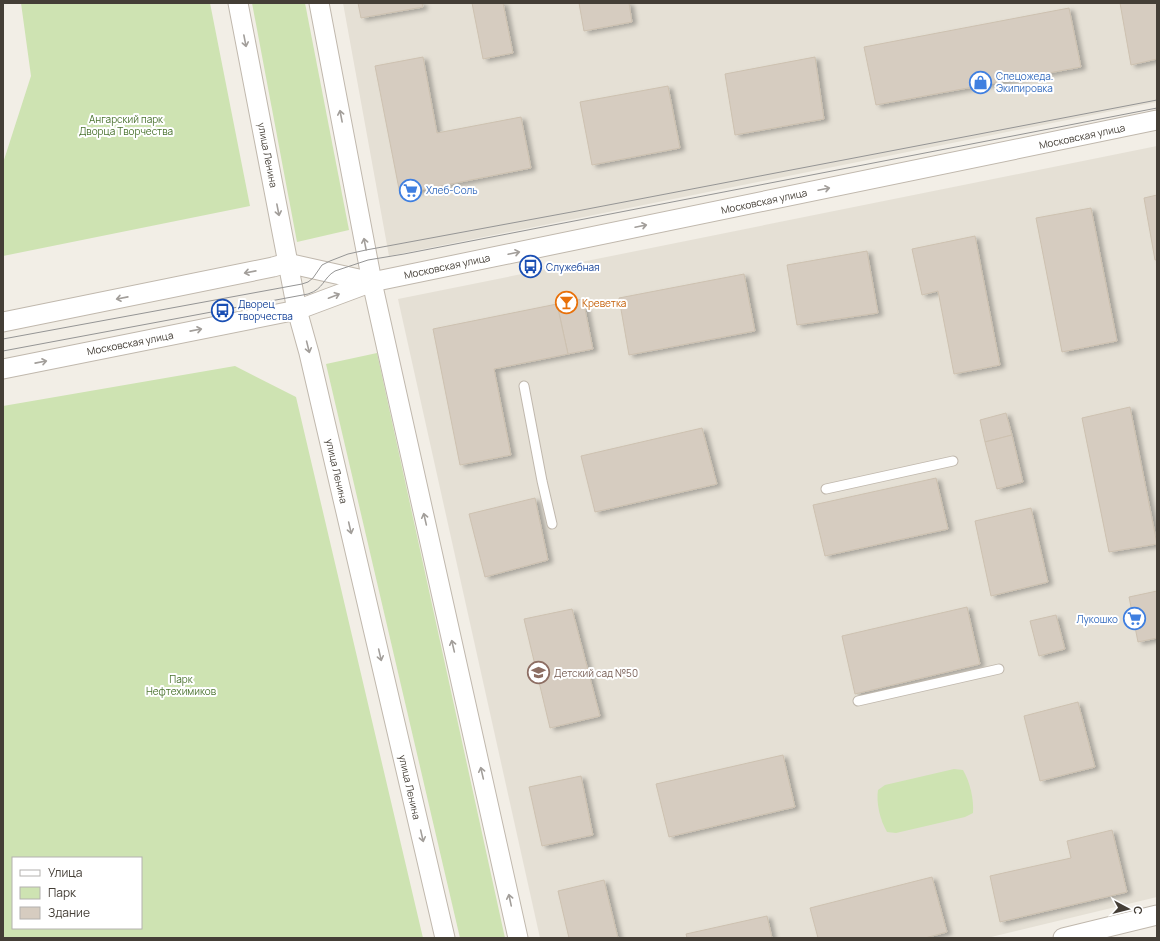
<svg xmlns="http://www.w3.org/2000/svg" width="1160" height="941" font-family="Manrope,sans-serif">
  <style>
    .residential { fill: #e5e0d5 }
    .green { fill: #cee3b2; fill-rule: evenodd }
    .building { fill: #d6ccc0; stroke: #cdc1b0; filter: url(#shadow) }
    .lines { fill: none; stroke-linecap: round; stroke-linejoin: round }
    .lane-casing { stroke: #c0b8ad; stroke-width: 11 }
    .street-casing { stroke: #c0b8ad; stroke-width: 21 }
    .lane { stroke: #fff; stroke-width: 9 }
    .street { stroke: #fff; stroke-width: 19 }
    .tram { stroke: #959595; stroke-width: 1 }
    .oneway { stroke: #a29e9a }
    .labels { text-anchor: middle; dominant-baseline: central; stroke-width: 4; stroke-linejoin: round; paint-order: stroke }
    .shop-label { font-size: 10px; fill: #366cbe; stroke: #fff; text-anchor: start }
    .park-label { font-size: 10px; fill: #49722e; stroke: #fff }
    .street-label { font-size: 10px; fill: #443e36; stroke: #fff }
    .transit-label { font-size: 10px; fill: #164399; stroke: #fff; text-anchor: start }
    .food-label { font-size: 10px; fill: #c56008; stroke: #fff; text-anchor: start }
    .education-label { font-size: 10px; fill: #785e54; stroke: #fff; text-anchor: start }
  </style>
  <defs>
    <filter id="shadow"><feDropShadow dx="4.5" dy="2.5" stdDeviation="2" flood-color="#0004"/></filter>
  </defs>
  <rect width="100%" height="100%" fill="#f2eee6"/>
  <g class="residential">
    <path d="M343,3H1157V102L389,256Z"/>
    <path d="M1157,146V897L987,938H540L398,299Z"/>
  </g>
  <g class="green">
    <path d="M21,3H210L250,206L3,256V163L31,76Z"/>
    <path d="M252,3H305L349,230L297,242Z"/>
    <path d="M377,353L505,938H460L326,364Z"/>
    <path d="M235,366L296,397L423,938H3V406ZM13,858H141V928H13Z"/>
    <path d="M954,769L963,770C970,782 974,799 973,813L965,817L896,833L887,832C880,820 876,803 878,790L885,785Z"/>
  </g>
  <g class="building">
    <path d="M358,3H422L423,7L361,18Z"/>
    <path d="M472,3H503L513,53L483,59Z"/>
    <path d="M579,3H629L632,22L584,31Z"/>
    <path d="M1120,3H1157V59L1131,65Z"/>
    <path d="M1069,8L1081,67L876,105L864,47Z"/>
    <path d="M423,57L437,133L521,117L531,168L400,194L375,66Z"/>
    <path d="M815,57L824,119L735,135L725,74Z"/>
    <path d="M668,86L680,148L592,165L580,102Z"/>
    <path d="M1157,195V260H1155L1144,198Z"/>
    <path d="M1091,208L1117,341L1062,352L1036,218Z"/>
    <path d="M975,236L1000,365L954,374L938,291L922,295L912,249Z"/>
    <path d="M867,251L878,313L797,325L787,265Z"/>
    <path d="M744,274L755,331L629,355L619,298Z"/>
    <path d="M583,299L593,349L568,354L557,304Z"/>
    <path d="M557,304L568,354L494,369L511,455L460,465L433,329Z"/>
    <path d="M1130,407L1157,544L1109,552L1082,418Z"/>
    <path d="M1006,413L1012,435L985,442L980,420Z"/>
    <path d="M702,428L717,484L595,512L581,456Z"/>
    <path d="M1012,435L1023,482L997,489L985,442Z"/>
    <path d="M936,478L948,529L825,556L813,505Z"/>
    <path d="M535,498L548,560L485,577L469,514Z"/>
    <path d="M1031,508L1048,582L991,596L975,521Z"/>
    <path d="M1157,591V638L1138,642L1129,597Z"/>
    <path d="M967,607L980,664L855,694L842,636Z"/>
    <path d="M572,609L600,716L550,728L524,619Z"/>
    <path d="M1056,615L1065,649L1039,656L1030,621Z"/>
    <path d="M1078,702L1095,767L1040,781L1024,716Z"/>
    <path d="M783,755L795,807L669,837L656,784Z"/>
    <path d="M581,776L593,835L542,846L529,787Z"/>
    <path d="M1112,830L1127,892L1000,922L990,876L1071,858L1067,841Z"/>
    <path d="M932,877L947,932L925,938H818L810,908Z"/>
    <path d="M604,880L618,938H569L558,891Z"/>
    <path d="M767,916L772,938H687L686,934Z"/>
  </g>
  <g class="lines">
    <defs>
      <g id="lane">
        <path d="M524,386L542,481L552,524"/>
        <path d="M826,489L953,461"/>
        <path d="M858,701L999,669"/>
      </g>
      <g id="street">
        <path d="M238,3L297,310L309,353L445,938"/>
        <path d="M319,3L372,282L518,938"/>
        <path d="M3,322L273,267L287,263L372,282"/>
        <path d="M3,369L297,310L372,282L1157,120"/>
        <path d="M1063,938L1157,915"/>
      </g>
    </defs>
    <use href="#lane" class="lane-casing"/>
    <use href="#street" class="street-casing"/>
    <use href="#lane" class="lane"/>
    <use href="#street" class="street"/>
    <g class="tram">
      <path d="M3,339L302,284L308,282L313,278L322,265L330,261L348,254L366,250L577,211L1157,100"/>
      <path d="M3,351L308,294C324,289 323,278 335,271L368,260L404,254L1157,108"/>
    </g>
  </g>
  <defs><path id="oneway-shaft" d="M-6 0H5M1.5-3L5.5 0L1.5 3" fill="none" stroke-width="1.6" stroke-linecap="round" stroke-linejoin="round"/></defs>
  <g class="oneway">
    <use href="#oneway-shaft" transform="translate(245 41) rotate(79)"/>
    <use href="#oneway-shaft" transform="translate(341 116) rotate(-101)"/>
    <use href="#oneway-shaft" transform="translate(824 189) rotate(-12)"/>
    <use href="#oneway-shaft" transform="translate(278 210) rotate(79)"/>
    <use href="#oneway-shaft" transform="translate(641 226) rotate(-12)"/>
    <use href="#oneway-shaft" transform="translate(365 244) rotate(-101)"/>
    <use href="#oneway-shaft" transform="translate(514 253) rotate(-12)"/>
    <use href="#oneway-shaft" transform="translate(250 272) rotate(169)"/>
    <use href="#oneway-shaft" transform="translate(334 296) rotate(-21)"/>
    <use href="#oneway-shaft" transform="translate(122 298) rotate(169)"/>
    <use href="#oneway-shaft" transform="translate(196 330) rotate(-11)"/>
    <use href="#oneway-shaft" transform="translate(308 347) rotate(76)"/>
    <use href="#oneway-shaft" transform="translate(41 362) rotate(-11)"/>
    <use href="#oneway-shaft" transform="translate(425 519) rotate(-103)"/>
    <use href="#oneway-shaft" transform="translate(350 528) rotate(77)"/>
    <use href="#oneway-shaft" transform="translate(453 646) rotate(-103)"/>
    <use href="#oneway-shaft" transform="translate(380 655) rotate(77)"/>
    <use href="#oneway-shaft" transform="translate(482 773) rotate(-103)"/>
    <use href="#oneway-shaft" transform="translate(422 836) rotate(77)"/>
    <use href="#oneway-shaft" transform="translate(510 900) rotate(-102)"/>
  </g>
  <defs>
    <symbol id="shop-ring" viewBox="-11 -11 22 22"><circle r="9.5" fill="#fff" stroke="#3f7fe0" stroke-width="1.5"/><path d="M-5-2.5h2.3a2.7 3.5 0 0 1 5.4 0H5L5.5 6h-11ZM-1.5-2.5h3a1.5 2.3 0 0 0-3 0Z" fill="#3f7fe0"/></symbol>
    <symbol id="supermarket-ring" viewBox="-11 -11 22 22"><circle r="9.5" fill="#fff" stroke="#3f7fe0" stroke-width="1.5"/><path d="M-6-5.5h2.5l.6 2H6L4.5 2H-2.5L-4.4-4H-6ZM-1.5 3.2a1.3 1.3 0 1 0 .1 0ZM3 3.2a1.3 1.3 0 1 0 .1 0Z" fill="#3f7fe0"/></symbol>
    <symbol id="bus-ring" viewBox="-11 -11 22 22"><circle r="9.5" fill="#fff" stroke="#1a4fb4" stroke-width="1.5"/><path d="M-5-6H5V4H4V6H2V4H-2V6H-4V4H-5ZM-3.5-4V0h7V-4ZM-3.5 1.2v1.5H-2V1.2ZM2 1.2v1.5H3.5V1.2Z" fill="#1a4fb4"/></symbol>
    <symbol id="bar-ring" viewBox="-11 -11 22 22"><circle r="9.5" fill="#fff" stroke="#e8710a" stroke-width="1.5"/><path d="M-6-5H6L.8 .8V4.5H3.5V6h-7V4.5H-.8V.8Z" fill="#e8710a"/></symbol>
    <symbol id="school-ring" viewBox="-11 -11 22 22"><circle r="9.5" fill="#fff" stroke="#8d6e63" stroke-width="1.5"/><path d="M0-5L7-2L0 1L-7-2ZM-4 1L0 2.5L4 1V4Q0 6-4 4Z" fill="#8d6e63"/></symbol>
  </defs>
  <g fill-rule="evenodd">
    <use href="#shop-ring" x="968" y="70" width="25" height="25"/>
    <use href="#supermarket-ring" x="398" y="178" width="25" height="25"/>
    <use href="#bus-ring" x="518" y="254" width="25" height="25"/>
    <use href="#bar-ring" x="554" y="290" width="25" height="25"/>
    <use href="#bus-ring" x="210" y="298" width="25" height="25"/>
    <use href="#supermarket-ring" x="1122" y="606" width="25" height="25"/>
    <use href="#school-ring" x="526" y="660" width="25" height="25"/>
  </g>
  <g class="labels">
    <g class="shop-label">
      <text x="996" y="76">Спецожеда.<tspan x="996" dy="12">Экипировка</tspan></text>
      <text x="426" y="190">Хлеб-Соль</text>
      <text x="1118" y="619" text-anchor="end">Лукошко</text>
    </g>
    <g class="park-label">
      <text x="126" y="119">Ангарский парк<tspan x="126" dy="12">Дворца Творчества</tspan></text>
      <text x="181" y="679">Парк<tspan x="181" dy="12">Нефтехимиков</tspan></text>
    </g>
    <g class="street-label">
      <text transform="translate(1082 136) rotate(-12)">Московская улица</text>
      <text transform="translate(268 155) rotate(79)">улица Ленина</text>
      <text transform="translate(764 201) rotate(-12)">Московская улица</text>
      <text transform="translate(447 266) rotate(-12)">Московская улица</text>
      <text transform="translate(130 343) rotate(-11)">Московская улица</text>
      <text transform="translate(337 471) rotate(77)">улица Ленина</text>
      <text transform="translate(410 787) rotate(77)">улица Ленина</text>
    </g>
    <g class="transit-label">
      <text x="546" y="267">Служебная</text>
      <text x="238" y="304">Дворец<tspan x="238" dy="12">творчества</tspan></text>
    </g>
    <g class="food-label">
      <text x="582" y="303">Креветка</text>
    </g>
    <g class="education-label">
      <text x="554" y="673">Детский сад №50</text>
    </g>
  </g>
  <rect width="1160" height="941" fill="none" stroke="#443e36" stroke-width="8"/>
  <rect x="12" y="857" width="130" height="72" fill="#ffffff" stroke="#b4b2af"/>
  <rect x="20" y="870" width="20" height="6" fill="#ffffff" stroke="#b4b2af"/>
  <text x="48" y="877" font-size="12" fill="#443e36">Улица</text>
  <rect x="20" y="887" width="20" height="12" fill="#cee3b2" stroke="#b4b2af"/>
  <text x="48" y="897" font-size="12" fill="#443e36">Парк</text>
  <rect x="20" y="907" width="20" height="12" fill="#d6ccc0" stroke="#b4b2af"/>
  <text x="48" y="917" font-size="12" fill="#443e36">Здание</text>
  <g transform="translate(1128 909) rotate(97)" stroke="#ffffff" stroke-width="3" paint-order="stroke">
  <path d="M0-3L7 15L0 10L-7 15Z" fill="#443e36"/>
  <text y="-6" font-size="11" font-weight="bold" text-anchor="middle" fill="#443e36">С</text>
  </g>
</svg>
